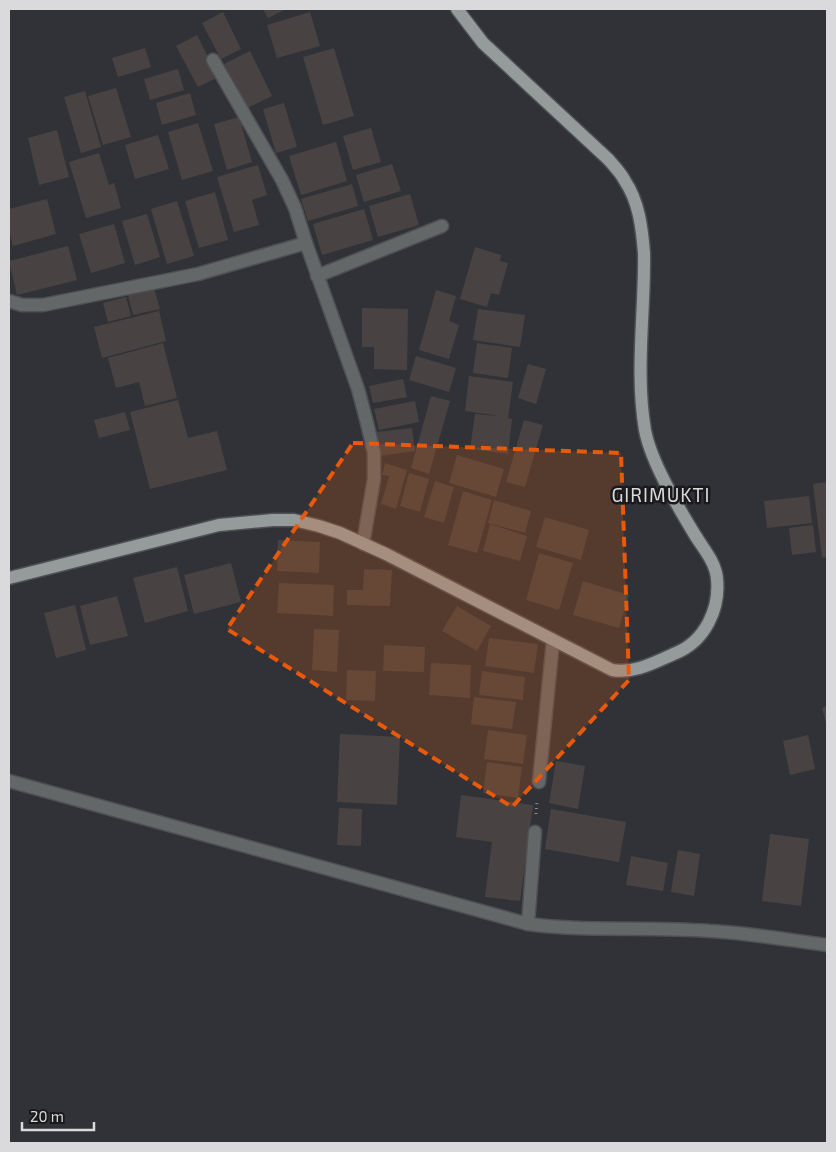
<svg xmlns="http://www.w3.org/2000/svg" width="836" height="1152" font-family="'Exo 2',sans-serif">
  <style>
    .building { fill: #484342 }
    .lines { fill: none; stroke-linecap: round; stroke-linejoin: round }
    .minor-casing { stroke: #4f5055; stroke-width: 15 }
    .primary-casing { stroke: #4f5055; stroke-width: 15 }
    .path { stroke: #8d8d91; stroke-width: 3; stroke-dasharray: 1 4; stroke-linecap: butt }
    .minor { stroke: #646767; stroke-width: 12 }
    .primary { stroke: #959b9b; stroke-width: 12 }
    .marked { fill: #e8590c; fill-opacity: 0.2; stroke: #e8590c; stroke-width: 4; stroke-dasharray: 10 6; stroke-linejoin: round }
    .labels { text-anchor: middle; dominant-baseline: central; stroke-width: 5; stroke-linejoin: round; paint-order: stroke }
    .quarter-label { font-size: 19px; letter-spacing: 1px; fill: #dadadd; stroke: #1a1a1c }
  </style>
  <rect width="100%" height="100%" fill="#313237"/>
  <g class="building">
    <path d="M263,9H286L268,18Z"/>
    <path d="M223,12L241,49L221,59L202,23Z"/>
    <path d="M310,12L320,46L277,58L267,25Z"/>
    <path d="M197,35L218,77L198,87L176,46Z"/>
    <path d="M145,48L151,67L118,77L112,58Z"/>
    <path d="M334,48L354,116L323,125L303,57Z"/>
    <path d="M250,51L272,96L247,108L224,64Z"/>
    <path d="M178,69L184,90L150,100L144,79Z"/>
    <path d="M116,88L131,137L103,145L88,96Z"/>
    <path d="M85,91L101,147L81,153L64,97Z"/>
    <path d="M190,93L196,115L162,125L156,103Z"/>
    <path d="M284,103L297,147L276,153L263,109Z"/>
    <path d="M239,117L252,162L227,170L214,124Z"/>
    <path d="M198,123L213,171L182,180L168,132Z"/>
    <path d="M371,128L381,162L353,170L343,136Z"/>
    <path d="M57,130L69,177L39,185L28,138Z"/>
    <path d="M158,135L169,169L135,179L125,145Z"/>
    <path d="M336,142L347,181L301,195L289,156Z"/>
    <path d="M99,153L109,185L114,183L121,208L86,218L69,162Z"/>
    <path d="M392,164L401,191L364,202L356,175Z"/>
    <path d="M258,165L267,195L252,200L259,225L234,232L217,177Z"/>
    <path d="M352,184L358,206L308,221L301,199Z"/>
    <path d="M215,192L228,240L199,248L185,201Z"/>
    <path d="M410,194L419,225L378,237L369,206Z"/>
    <path d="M47,199L56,234L13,246L9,230V209Z"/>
    <path d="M177,201L194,256L167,264L151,209Z"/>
    <path d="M364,209L373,240L322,255L313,224Z"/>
    <path d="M147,214L160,257L135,265L122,221Z"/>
    <path d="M114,224L125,263L91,273L79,234Z"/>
    <path d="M68,246L77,280L17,295L9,261Z"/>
    <path d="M475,247L501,255L500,261L508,263L499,295L491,293L487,307L460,299Z"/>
    <path d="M154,288L160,309L133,315L128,295Z"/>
    <path d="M436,290L456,296L449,321L459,325L449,359L419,350Z"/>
    <path d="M126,297L131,316L108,322L103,303Z"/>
    <path d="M362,308L408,309L407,370L374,369V347H362Z"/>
    <path d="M478,309L525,315L520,347L473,340Z"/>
    <path d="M159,311L166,341L102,358L94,327Z"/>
    <path d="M163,343L177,398L145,406L139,382L116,388L108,358Z"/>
    <path d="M477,343L512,348L508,378L473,373Z"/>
    <path d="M416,356L456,368L449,392L409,380Z"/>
    <path d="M528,364L546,369L536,404L518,398Z"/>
    <path d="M469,376L513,382L508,418L512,419L508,454L470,449L475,414L500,416L465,411Z"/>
    <path d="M403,379L407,397L373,403L369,386Z"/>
    <path d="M431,396L450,401L429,474L411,468Z"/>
    <path d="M178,400L188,438L217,431L227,470L150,489L130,412Z"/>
    <path d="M415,401L419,422L379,430L374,409Z"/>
    <path d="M125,412L130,430L99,438L94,420Z"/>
    <path d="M524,420L543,425L525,487L506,482Z"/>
    <path d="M412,428L415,451L379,456L377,432Z"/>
    <path d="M457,455L504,469L496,497L449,483Z"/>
    <path d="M385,463L407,470L396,509L381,504L389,476L382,475Z"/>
    <path d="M409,473L429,479L420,512L400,506Z"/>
    <path d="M435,481L454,487L444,523L424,517Z"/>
    <path d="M827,482V557L822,558L813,484Z"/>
    <path d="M463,491L492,500L477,553L448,545Z"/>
    <path d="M809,496L812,523L767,528L764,501Z"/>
    <path d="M494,500L531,511L525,533L488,523Z"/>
    <path d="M545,517L589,530L581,560L536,547Z"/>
    <path d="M490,524L527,536L520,561L483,551Z"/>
    <path d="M813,525L816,552L792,555L789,528Z"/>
    <path d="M278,540L320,542L319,573L277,571Z"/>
    <path d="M539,553L573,563L559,610L526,600Z"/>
    <path d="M231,563L241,602L194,614L184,575Z"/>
    <path d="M177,567L188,611L145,623L133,578Z"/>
    <path d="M364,569L392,570L390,606L347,605V590H363Z"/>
    <path d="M583,581L629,595L619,628L573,615Z"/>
    <path d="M279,583L334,585L333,616L277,613Z"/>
    <path d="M117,596L128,636L90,645L80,606Z"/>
    <path d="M75,605L86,650L56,658L44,613Z"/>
    <path d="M457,606L491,626L477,651L442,631Z"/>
    <path d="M314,629L339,630L337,672L312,670Z"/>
    <path d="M489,638L538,644L534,673L485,666Z"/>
    <path d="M384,645L425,647L424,672L383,671Z"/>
    <path d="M431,663L471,665L470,698L429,695Z"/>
    <path d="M347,670L376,671L375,701L346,700Z"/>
    <path d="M482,671L525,677L523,700L479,695Z"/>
    <path d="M474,697L516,702L512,729L471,724Z"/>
    <path d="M827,706V727L822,708Z"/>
    <path d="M488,730L527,735L523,764L484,759Z"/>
    <path d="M340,734L400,737L397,805L337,802Z"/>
    <path d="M808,735L815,769L790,775L783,741Z"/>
    <path d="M556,761L585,766L578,809L549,803Z"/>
    <path d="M487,762L522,767L518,798L483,793Z"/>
    <path d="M461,795L533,805L520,901L485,897L492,842L456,837Z"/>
    <path d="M339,808L362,809L361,846L337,845Z"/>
    <path d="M551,809L626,822L619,862L545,849Z"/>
    <path d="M770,834L809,839L801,906L762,901Z"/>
    <path d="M678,850L700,854L694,896L671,892Z"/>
    <path d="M631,856L668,863L663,891L626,885Z"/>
  </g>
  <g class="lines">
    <defs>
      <g id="minor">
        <path d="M213,60L282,180L295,208L306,243L358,389L367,423L374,453V479L363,544"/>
        <path d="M317,276L442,226"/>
        <path d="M9,301L22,305H43L198,274L306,243"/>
        <path d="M9,781L528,924C588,932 649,926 710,931C749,933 788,940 827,945"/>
        <path d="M539,782L553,641"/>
        <path d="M528,924L535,832"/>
      </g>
      <path id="primary" d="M9,578L219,525L273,520H294L319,526L340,533L386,554L612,670C635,674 655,662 676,653C705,641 720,609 717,579C716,563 703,548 695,535C678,507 651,462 645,430C635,372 645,311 644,253C642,228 639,202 625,181C621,173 614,166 608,159L483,43L457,9"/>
    </defs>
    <use href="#minor" class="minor-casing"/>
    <use href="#primary" class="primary-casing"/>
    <path class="path" d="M536,814L537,800"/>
    <use href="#minor" class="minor"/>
    <use href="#primary" class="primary"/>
  </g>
  <path class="marked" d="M353,443L621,453L629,680L512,807L227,629Z"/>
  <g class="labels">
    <g class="quarter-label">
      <text x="661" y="494">GIRIMUKTI</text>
    </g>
  </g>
  <rect width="836" height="1152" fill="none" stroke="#dadadd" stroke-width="20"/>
  <path d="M22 1122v8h72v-8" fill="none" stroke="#dadadd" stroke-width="2.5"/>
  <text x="30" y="1122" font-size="15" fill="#dadadd" stroke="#1a1a1c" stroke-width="4" paint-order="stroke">20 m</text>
</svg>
